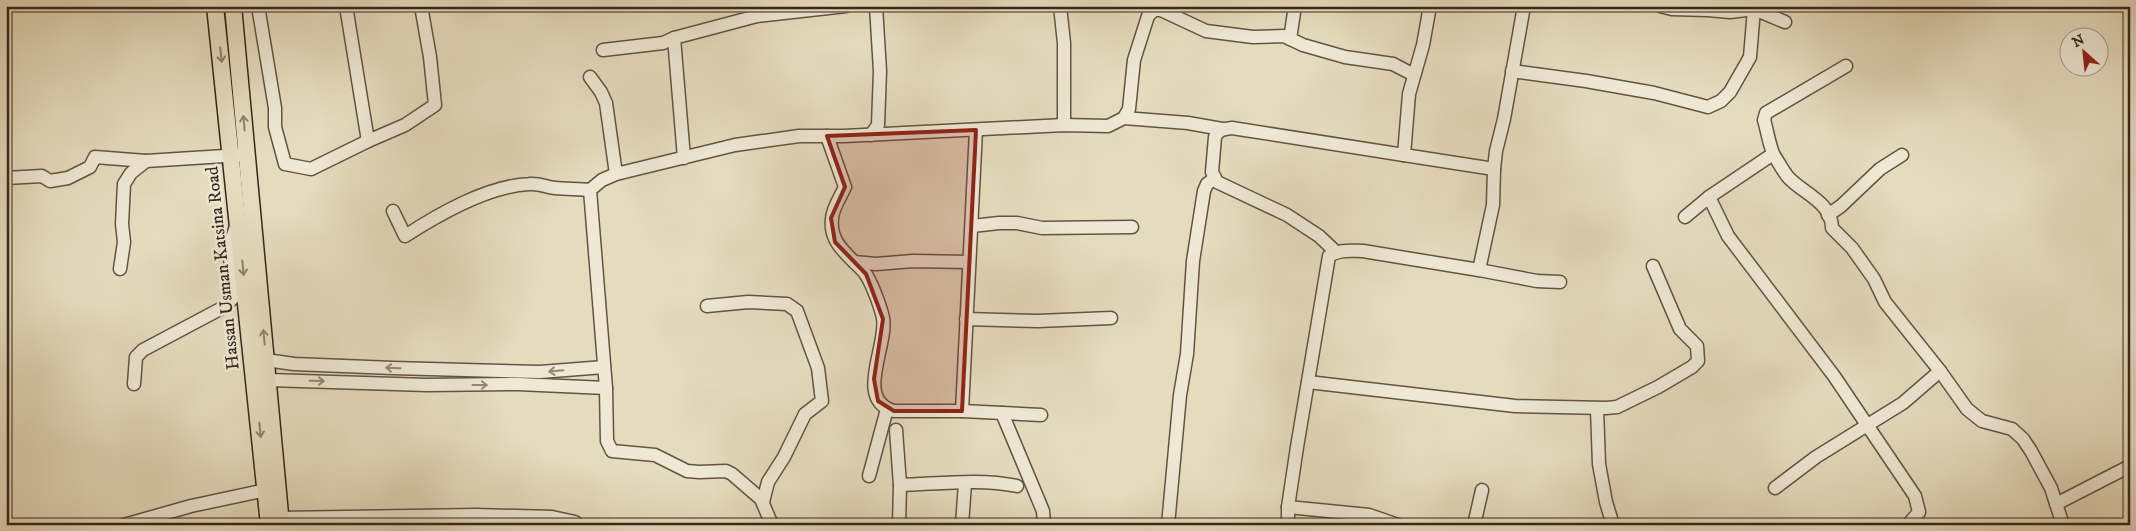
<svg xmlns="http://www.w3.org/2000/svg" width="2136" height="531" font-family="'IM FELL DW Pica',serif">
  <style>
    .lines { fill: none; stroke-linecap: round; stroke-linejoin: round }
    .minor-casing { stroke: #625443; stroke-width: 15 }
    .major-casing { stroke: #36271a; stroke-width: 19 }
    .minor { stroke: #eee8d5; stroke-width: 12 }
    .major { stroke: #e5dcbe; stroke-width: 16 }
    .oneway { stroke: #8e826c }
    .oneway2 { stroke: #928878 }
    .marked { fill: #8f2418; fill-opacity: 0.2; stroke: #8f2418; stroke-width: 4; stroke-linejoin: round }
    .labels { text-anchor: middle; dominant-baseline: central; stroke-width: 5; stroke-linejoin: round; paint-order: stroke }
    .street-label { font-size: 18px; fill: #36271a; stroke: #eee8d5 }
  </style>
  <rect width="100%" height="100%" fill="#e5dcbe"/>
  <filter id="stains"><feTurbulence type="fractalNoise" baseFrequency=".004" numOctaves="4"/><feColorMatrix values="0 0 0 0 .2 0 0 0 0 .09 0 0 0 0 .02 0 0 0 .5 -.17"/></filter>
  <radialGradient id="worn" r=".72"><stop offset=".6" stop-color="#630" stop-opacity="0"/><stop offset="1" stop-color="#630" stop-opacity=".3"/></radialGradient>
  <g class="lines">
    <defs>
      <g id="minor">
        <path d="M258,6L275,108V127L285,164L311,169L368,141L405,125L435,105L430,57L421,6"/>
        <path d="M346,6L368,141"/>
        <path d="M1060,6L1064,43V125"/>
        <path d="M1660,6L1672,9L1708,10L1730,12L1754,9L1785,22"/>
        <path d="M674,38L684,158"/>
        <path d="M1290,39L1295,6"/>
        <path d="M603,50L663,43L674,38L757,16L846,6"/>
        <path d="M1846,66L1766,113L1764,120C1767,129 1770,150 1775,157C1779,163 1783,171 1788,177C1802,193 1832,202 1832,228L1852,248L1874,279L1885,302L1940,371L1967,409L1982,421L2012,429L2023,439L2031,451L2051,488L2063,525"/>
        <path d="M1512,71L1586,81L1654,93L1708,107L1721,101L1730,92L1750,57L1754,9"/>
        <path d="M590,77L601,92L606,103L616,174"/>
        <path d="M1124,118L1129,109L1134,60L1148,16L1154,10H1161L1206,31L1253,37L1284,36L1303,45L1345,57L1393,64L1414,75"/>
        <path d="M871,135L878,125L880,71L876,6"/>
        <path d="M827,136L845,187C841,196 832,209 832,219C829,244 850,256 864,272C871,280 881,308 883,318C888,346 854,400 894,411H962L1041,415"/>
        <path d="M1494,169L1496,151L1504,119L1524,6"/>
        <path d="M6,178L42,176L50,181L68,178L90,167L95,157L146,161L240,155"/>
        <path d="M1709,197L1728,236L1834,376L1915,496L1919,512L1908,525"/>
        <path d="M393,211L405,236C439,214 487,186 529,184C541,183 545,187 555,188C567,189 578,189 590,190"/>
        <path d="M1828,215L1841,206L1880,169L1902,155"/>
        <path d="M1685,217L1709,197L1773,154"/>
        <path d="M972,226L999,223H1017L1042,228L1132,227"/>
        <path d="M1336,252L1319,236L1287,215L1217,182L1212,172L1215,137C1219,129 1224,129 1232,128L1404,155"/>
        <path d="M854,262L876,264L913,261L969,262"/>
        <path d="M120,269L124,242L122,224L124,184L131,173L146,161"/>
        <path d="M1479,270L1537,281L1560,282"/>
        <path d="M707,306L748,302L787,304L797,311L818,368L822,401L805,414L784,457L768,482L763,502"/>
        <path d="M966,319L1038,321L1111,318"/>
        <path d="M258,363L266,360L294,364L393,368L540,372L604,367"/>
        <path d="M259,382L269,380L427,385L518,384L606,388"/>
        <path d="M1308,382L1515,406L1606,408L1617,407L1658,387L1692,367L1698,361L1697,346L1680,329L1653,266"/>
        <path d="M134,384L136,357L143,350L224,307L234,297L229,248L237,223"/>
        <path d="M1597,409L1599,464L1606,502L1613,525"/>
        <path d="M962,411L976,130"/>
        <path d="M1002,413L1043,511L1044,525"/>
        <path d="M896,430L900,485L899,525"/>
        <path d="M869,476L887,409"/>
        <path d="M900,485C938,484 979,478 1017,486"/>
        <path d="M1775,488L1816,457L1903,403L1940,371"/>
        <path d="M2056,504L2130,466"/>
        <path d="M1288,507L1369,515L1398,525"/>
        <path d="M280,518L476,515L552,517L575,522V525"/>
        <path d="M124,525L191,506L266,490"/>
        <path d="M772,525L761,499L732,474L726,471L699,472L687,471L655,455L612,451L607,441L606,388L590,190L602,180L616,174L735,145L799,136H844L1064,125L1108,126L1124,118L1188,123L1222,129"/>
        <path d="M962,525L965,483"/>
        <path d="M1168,525L1180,395L1187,354L1193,261L1204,191L1207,184L1215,178"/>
        <path d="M1288,525V507L1297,447L1329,256C1340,249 1351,251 1363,251L1479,270L1493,205L1494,169L1404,155L1409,94L1423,45L1430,6"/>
        <path d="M1474,525L1482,490"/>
      </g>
      <g id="major">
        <path d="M215,6L269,525"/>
        <path d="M233,6L281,525"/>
      </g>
    </defs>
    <use href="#minor" class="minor-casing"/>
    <use href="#major" class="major-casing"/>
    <use href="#minor" class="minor"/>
    <use href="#major" class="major"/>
  </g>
  <defs><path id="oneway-shaft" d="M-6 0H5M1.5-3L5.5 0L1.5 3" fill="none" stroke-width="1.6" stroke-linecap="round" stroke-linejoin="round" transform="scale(1.25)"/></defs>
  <g class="oneway">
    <use href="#oneway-shaft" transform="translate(221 55) rotate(84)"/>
    <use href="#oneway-shaft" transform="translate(244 123) rotate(-95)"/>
    <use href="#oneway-shaft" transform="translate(243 268) rotate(84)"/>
    <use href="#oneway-shaft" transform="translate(264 337) rotate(-95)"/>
    <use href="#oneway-shaft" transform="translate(260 430) rotate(85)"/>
  </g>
  <g class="oneway2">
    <use href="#oneway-shaft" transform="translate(393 368) rotate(-178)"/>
    <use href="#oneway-shaft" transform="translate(556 371) rotate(175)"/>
    <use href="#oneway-shaft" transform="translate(317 381) rotate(1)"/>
    <use href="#oneway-shaft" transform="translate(480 385)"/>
  </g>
  <path class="marked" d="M976,130L962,411H894L878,401L874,379L883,319L866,274L835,242L831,218L845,187L827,136Z"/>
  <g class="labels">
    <g class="street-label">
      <text transform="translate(223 268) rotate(-96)">Hassan Usman Katsina Road</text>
    </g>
  </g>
  <rect width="2136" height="531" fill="none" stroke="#e5dcbe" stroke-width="25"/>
  <rect x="8" y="8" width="2121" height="516" fill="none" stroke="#36271a" stroke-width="2.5"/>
  <rect x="12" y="12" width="2111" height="506" fill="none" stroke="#36271a"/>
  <g transform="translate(2084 52) rotate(333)"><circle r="24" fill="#eee8d5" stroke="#a49b8a"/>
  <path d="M0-4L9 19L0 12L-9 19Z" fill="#8f2418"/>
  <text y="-8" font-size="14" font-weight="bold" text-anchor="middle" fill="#36271a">N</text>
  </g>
  <rect width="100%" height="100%" filter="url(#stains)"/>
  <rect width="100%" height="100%" fill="url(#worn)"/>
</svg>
